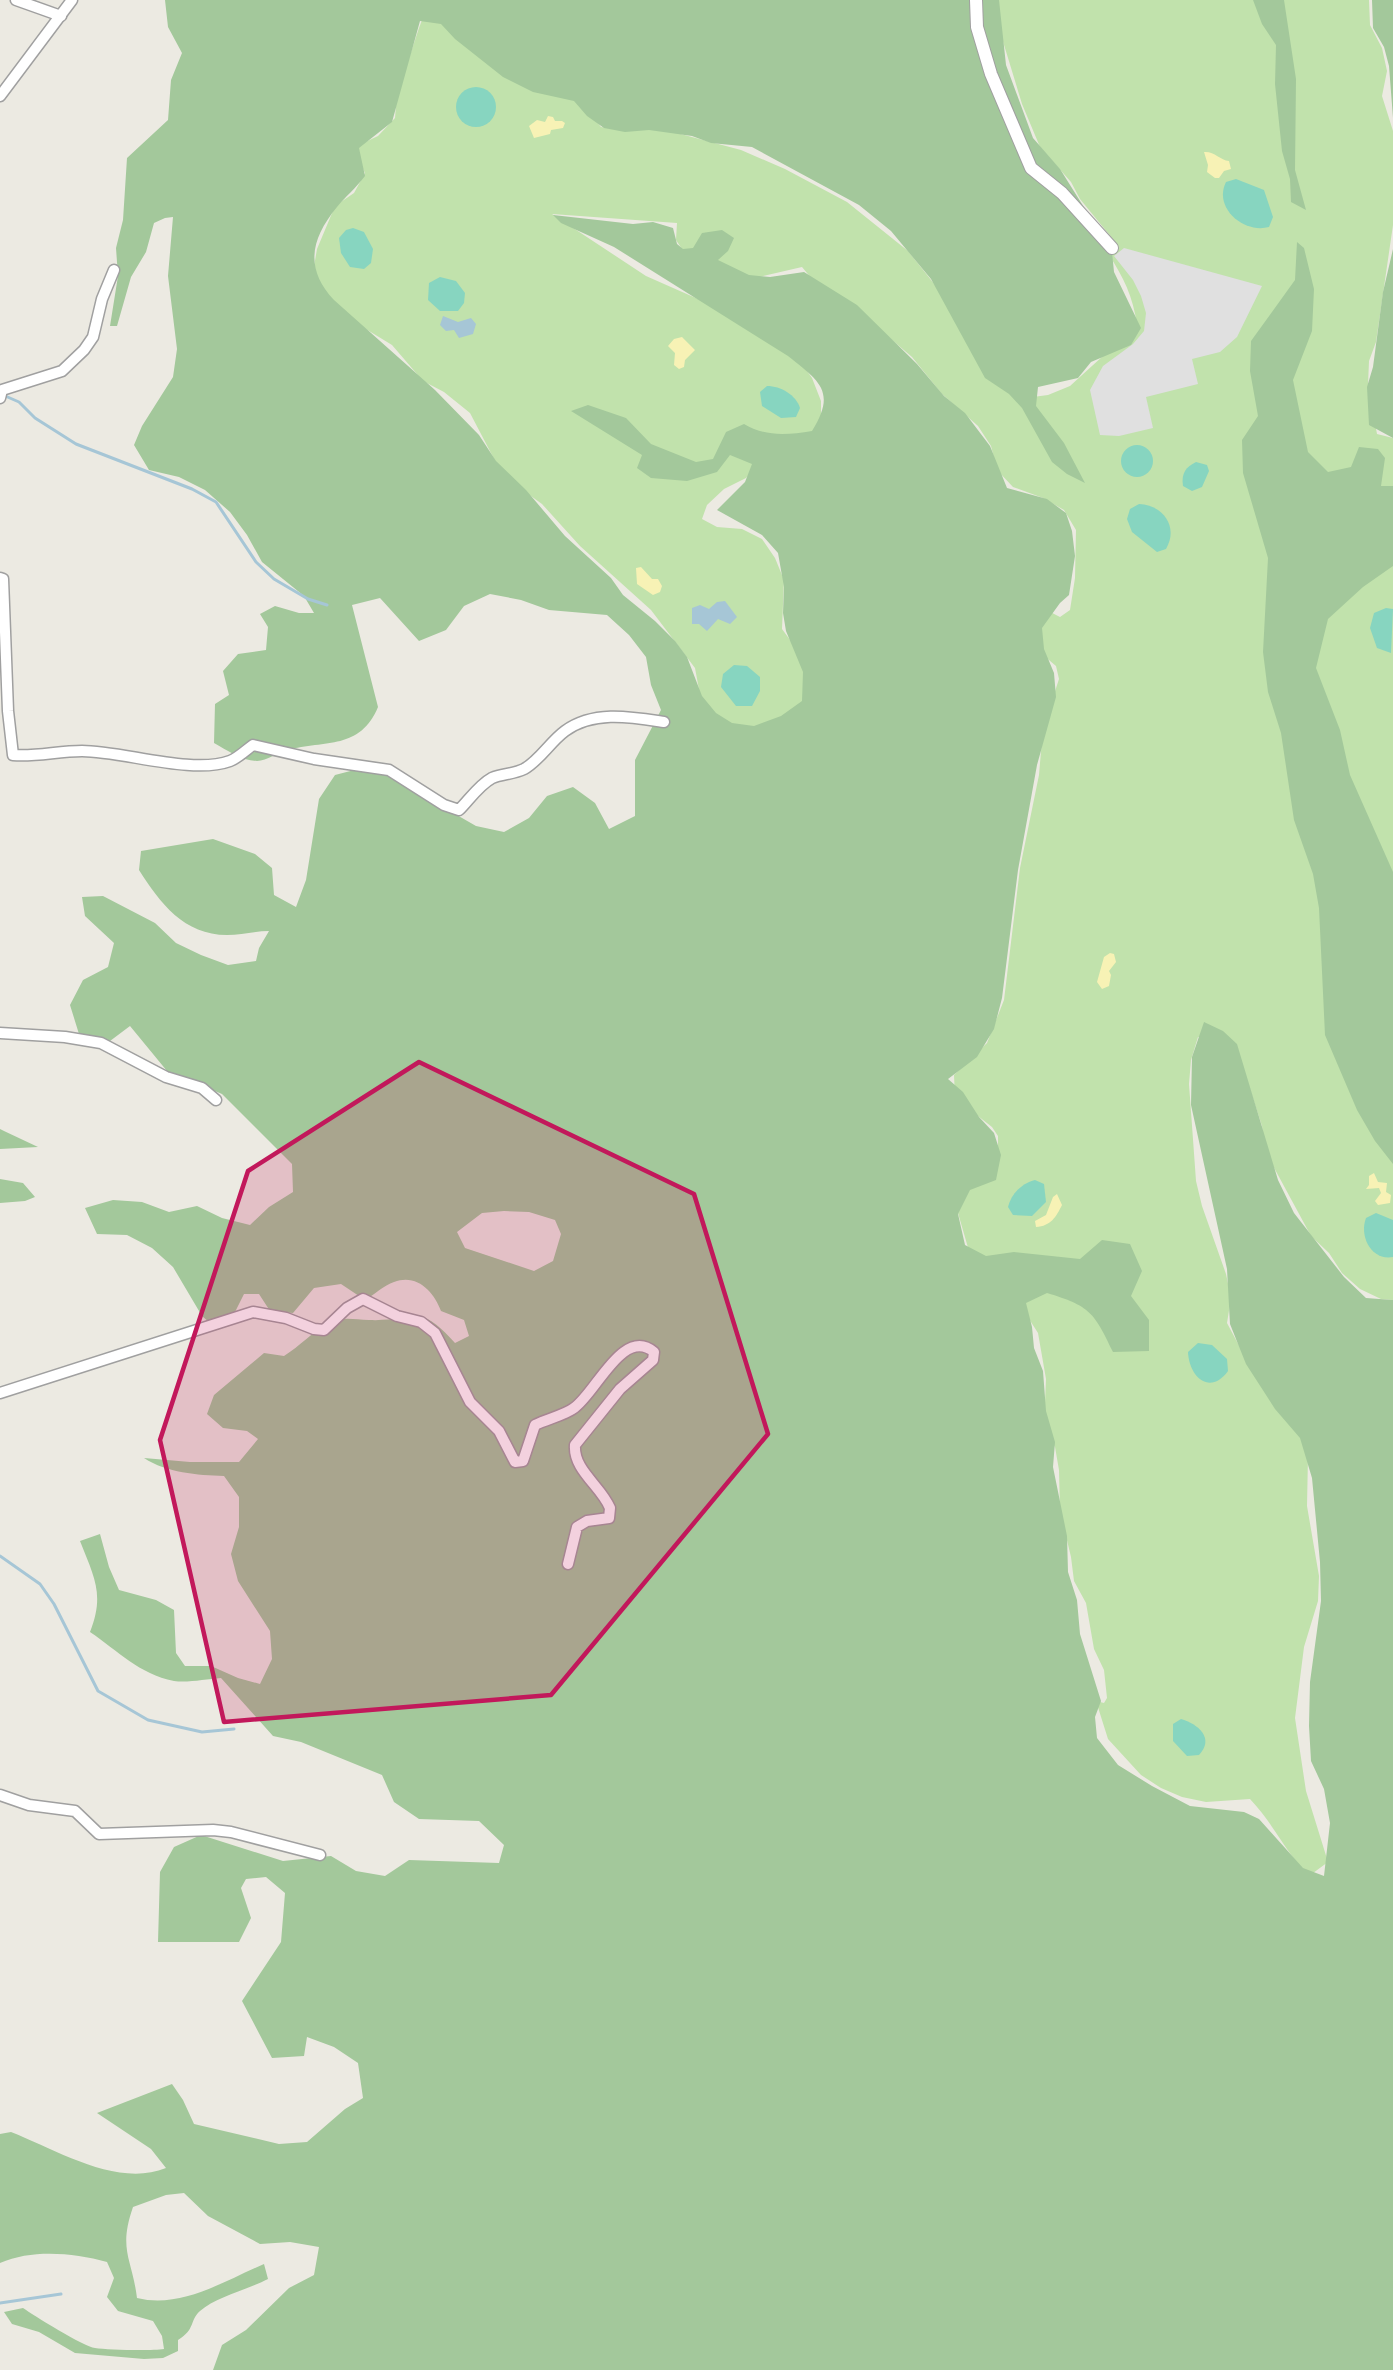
<svg xmlns="http://www.w3.org/2000/svg" width="1393" height="2370" font-family="'Nunito Sans',sans-serif">
  <style>
    .grass { fill: #c1e2ac }
    .forest { fill: #a3c89b; fill-rule: evenodd }
    .sand { fill: #f7f2b5 }
    .pitch { fill: #87d5c0 }
    .parking { fill: #e0e0e0 }
    .water { fill: #a6c6d6 }
    .lines { fill: none; stroke-linecap: round; stroke-linejoin: round }
    .stream { stroke: #a6c6d6; stroke-width: 3 }
    .minor-casing { stroke: #a0a0a0; stroke-width: 13 }
    .tertiary-casing { stroke: #a0a0a0; stroke-width: 14 }
    .minor { stroke: #fff; stroke-width: 10 }
    .tertiary { stroke: #fff; stroke-width: 12 }
    .marked { fill: #c2185b; fill-opacity: 0.2; stroke: #c2185b; stroke-width: 4.5; stroke-linejoin: round }
  </style>
  <rect width="100%" height="100%" fill="#eceae2"/>
  <path class="grass" d="M997,0H1369L1370,25L1382,48L1387,71L1382,96L1393,131V225L1376,342L1369,361L1368,385L1377,434L1393,438V1300L1381,1299L1360,1289L1342,1273L1329,1253L1311,1236L1265,1151L1262,1126L1247,1080L1222,1041L1198,1037L1191,1060L1189,1084L1196,1181L1202,1206L1226,1274L1231,1298L1227,1323L1244,1355L1302,1433L1308,1456L1307,1506L1319,1576L1318,1601L1304,1647L1295,1718L1306,1791L1328,1862L1309,1876C1286,1853 1273,1823 1250,1799L1206,1802L1182,1797L1161,1788L1141,1775L1108,1739L1096,1701L1104,1703L1107,1698L1104,1670L1094,1649L1086,1603L1074,1581L1071,1557L1060,1511L1059,1470L1055,1447L1044,1426L1046,1379L1038,1333L1022,1308L971,1258L958,1213L967,1191L998,1159V1136L992,1127L955,1098L954,1075L987,1043L1004,1000L1020,868L1039,775L1043,728L1059,679L1056,666L1036,649L1021,597L1060,617L1070,610L1075,578L1076,530L1064,510L1043,498L1013,487L997,470L991,446L978,426L942,394L912,357L857,310L817,285L802,267L755,278L686,255L676,240L677,223L552,214L646,276L732,314L798,358L812,378L821,401V418L810,440L760,461L746,478L724,489L707,505L702,519L717,527L742,529L762,539L775,558L784,580L782,629L810,667L801,709L757,730L733,728L713,716L700,695L695,668L651,610L580,546L542,504L503,476L470,413L444,392L423,381L392,345L351,320L325,292L313,272L317,249L335,206L354,193L365,173L354,151L357,146L378,136L395,118L397,94L419,28L422,20L432,18L558,94L581,102L601,127L626,131L650,129L673,132L741,150L785,169L847,202L908,251L1025,398L1048,395L1070,386L1137,325C1133,296 1123,276 1107,252L1116,243L1080,199L1071,182L1040,147L1022,104L1001,35Z"/>
  <g class="forest">
    <path d="M165,0H999L1006,65L1033,138L1060,169L1112,252L1114,272L1141,328L1131,345L1091,362L1078,378L1038,387L1036,406L1064,443L1085,483L1067,474L1052,462L1022,408L1009,394L985,378L931,279L891,231L859,205L752,147L711,143L692,136L649,130L625,132L604,128L587,116L574,101L533,92L503,77L455,39L441,24L420,21L392,122L359,148L365,176C356,188 346,196 337,207C310,240 305,269 334,300L435,390L479,435L496,461L526,490L565,536L611,578L623,595L655,621L675,641L687,657L702,696L716,713L732,723L754,726L781,716L802,701L803,672L786,631L783,613L784,587L778,553L762,535L717,510L745,482L752,464L730,455L717,472L687,481L651,478L637,468L642,455L571,411L588,405L626,418L651,444L696,462L713,459L726,432L744,424C766,437 787,435 812,431C837,391 819,381 788,356L614,247L561,223L553,215L633,224L653,222L673,228L677,244L683,249L693,248L702,233L722,230L734,238L728,251L718,260L749,275L770,277L804,272L857,305L917,364L944,396L965,413L990,446L1007,488L1047,499L1066,513L1072,531L1075,556L1069,595L1060,603L1042,628L1044,649L1054,673L1056,697L1037,765L1018,870L1002,998L994,1029L977,1057L948,1079L963,1092L979,1117L994,1133L1001,1155L996,1180L970,1190L958,1214L965,1245L986,1256L1014,1252L1080,1259L1102,1240L1130,1244L1142,1271L1131,1296L1149,1320V1351L1113,1352C1094,1312 1090,1306 1047,1293L1026,1303L1032,1327L1034,1348L1043,1371L1046,1411L1055,1442L1053,1467L1067,1536L1068,1572L1077,1600L1080,1634L1101,1701L1095,1717L1097,1738L1118,1765L1152,1786L1190,1806L1244,1812L1259,1819L1303,1868L1324,1876L1330,1823L1324,1789L1311,1761L1309,1726L1310,1682L1321,1601L1320,1562L1312,1478L1300,1438L1275,1409L1246,1364L1230,1324L1227,1269L1191,1105L1192,1057L1204,1022L1223,1031L1237,1044L1278,1180L1294,1213L1344,1277L1366,1298L1393,1300V2370H213L222,2345L246,2330L289,2288L314,2275L319,2247L290,2242L260,2244L208,2216L184,2193L166,2195L133,2207C118,2250 132,2258 137,2298C181,2309 224,2281 264,2264L268,2279C249,2289 216,2297 200,2311C189,2321 196,2329 178,2340V2351L163,2358L144,2359L75,2353L39,2332L12,2324L4,2312L23,2308C33,2315 84,2347 95,2348C107,2350 152,2351 164,2349L162,2336L153,2321L118,2311L107,2297L114,2278L107,2262C73,2253 33,2249 0,2263V2134L11,2132C57,2150 117,2188 166,2168L151,2149L97,2113L172,2084L183,2100L194,2124L279,2144L307,2142L345,2109L363,2098L358,2063L334,2047L307,2037L304,2056L272,2058L242,2001L281,1942L285,1893L266,1877L246,1879L241,1888L251,1918L239,1942H158L160,1872L174,1847L201,1835L283,1861L331,1856L356,1871L385,1876L409,1860L499,1863L504,1845L479,1821L419,1819L394,1802L382,1775L301,1742L273,1736L221,1678C206,1679 188,1683 174,1681C139,1674 118,1651 90,1632C105,1594 94,1577 80,1541L100,1534L109,1567L119,1590L156,1600L174,1610L176,1653L185,1666H211L238,1678L260,1684L272,1659L270,1631L238,1581L231,1554L239,1527V1497L224,1476C197,1475 167,1473 144,1458L190,1462H239L258,1439L247,1431L223,1428L207,1414L214,1395L264,1353L284,1356C300,1346 312,1332 329,1323C344,1316 354,1320 369,1320C416,1322 416,1300 455,1343L469,1336L464,1320L441,1311C434,1292 417,1273 394,1282C384,1285 374,1295 365,1300L341,1284L314,1288L293,1313L270,1311L259,1294H244L235,1312L218,1330L202,1316L173,1267L152,1248L127,1235L97,1234L85,1208L113,1200L142,1202L169,1212L197,1206L222,1218L250,1225L269,1207L293,1192L292,1164L222,1094L167,1071L130,1026L106,1044L79,1034L70,1005L83,980L108,967L114,943L85,916L82,897L103,896L155,923L176,943L201,955L228,965L256,961L259,948L269,931C255,931 241,935 227,935C184,935 160,903 139,870L141,851L213,839L255,854L272,868L274,895L296,907L306,880L319,799L335,775L362,768L389,776L476,826L504,832L529,818L547,796L573,787L595,803L609,829L635,816V760L661,710L651,685L646,657L629,635L607,615L549,610L521,600L490,594L464,606L446,630L419,641L380,598L352,605L378,707C360,750 326,740 287,750C278,752 267,761 257,761C242,761 227,750 214,743L215,704L229,695L223,671L238,654L266,650L268,627L260,614L275,606L299,613H314L304,596L262,562L247,535L230,512L205,490L179,477L149,470L134,445L142,426L173,377L177,349L168,276L173,217L165,218L154,223L146,252L131,277L117,326H110L118,276L116,248L123,220L127,158L168,120L171,80L182,53L168,27ZM504,1211L529,1212L555,1220L561,1234L553,1261L534,1271L465,1248L457,1232L482,1213Z"/>
    <path d="M1253,0H1284L1296,79L1295,170L1306,210L1291,202L1290,179L1282,151L1275,84L1276,45L1262,24Z"/>
    <path d="M1372,0H1393V118L1389,66L1384,47L1373,28Z"/>
    <path d="M1297,242L1304,248L1314,289L1312,331L1293,380L1308,452L1328,472L1351,467L1359,447L1378,449L1385,458L1381,486H1393V566L1363,587L1328,619L1316,668L1340,730L1350,775L1393,872V1164L1375,1141L1357,1110L1325,1035L1319,908L1313,874L1294,820L1281,733L1268,692L1263,652L1268,558L1243,473L1242,440L1258,416L1250,371L1251,341L1295,280Z"/>
    <path d="M1393,249V438L1369,425L1367,387L1373,367L1383,292Z"/>
    <path d="M0,1129L4,1131L38,1147L0,1149Z"/>
    <path d="M0,1179L23,1183L35,1197L25,1201L0,1203Z"/>
  </g>
  <g class="sand">
    <path d="M548,116L553,117L555,121H562L565,123L563,128L551,130L550,134L534,138L529,126L537,120L545,122Z"/>
    <path d="M1204,152C1214,151 1220,160 1229,161L1231,169L1224,171L1219,178H1215L1207,172L1208,165Z"/>
    <path d="M682,337L695,350L685,360L684,367L679,369L674,365L675,353L668,346L674,339Z"/>
    <path d="M641,567L652,579H658L662,586L660,592L653,595L637,584L636,568Z"/>
    <path d="M1110,953L1114,954L1116,962L1109,971L1111,975L1109,986L1102,989L1097,982L1104,957Z"/>
    <path d="M1374,1173L1378,1182L1387,1183L1386,1192L1391,1195L1390,1203L1378,1205L1375,1201L1381,1193L1379,1188L1366,1189L1369,1185V1176Z"/>
    <path d="M1057,1194L1062,1205C1056,1217 1051,1226 1036,1227L1035,1221L1046,1215L1053,1197Z"/>
  </g>
  <g class="pitch">
    <circle cx="476" cy="107" r="20"/>
    <path d="M1236,179L1264,190L1273,217L1269,227C1244,234 1213,208 1226,182Z"/>
    <path d="M353,228L364,232L373,249L371,263L364,269L350,267L341,253L339,238L346,230Z"/>
    <path d="M440,277L456,281L465,293L464,303L458,311H440L428,300L429,283Z"/>
    <path d="M767,386C781,386 796,395 800,408L796,417L781,418L762,406L760,392Z"/>
    <circle cx="1137" cy="461" r="16"/>
    <path d="M1196,462L1207,465L1209,471L1202,487L1192,491L1183,486C1181,473 1186,467 1196,462Z"/>
    <path d="M1139,504C1163,505 1179,527 1166,549L1157,552L1132,532L1127,519L1130,509Z"/>
    <path d="M1386,608L1393,609L1391,653L1377,648L1370,628L1374,613Z"/>
    <path d="M734,665L747,666L760,677V691L752,706H736L721,687L723,674Z"/>
    <path d="M1035,1180L1044,1184L1046,1202L1032,1216L1013,1215L1008,1207C1011,1194 1022,1183 1035,1180Z"/>
    <path d="M1376,1213L1393,1220V1257C1371,1261 1359,1236 1366,1218Z"/>
    <path d="M1198,1343L1212,1345L1227,1359L1228,1371C1210,1396 1189,1377 1188,1352Z"/>
    <path d="M1181,1719C1198,1724 1215,1738 1199,1755L1187,1756L1173,1741V1724Z"/>
  </g>
  <path class="parking" d="M1124,248L1262,286L1237,337L1220,352L1192,359L1198,384L1146,397L1153,428L1119,436L1100,435L1090,390L1103,366L1133,344L1144,331L1146,313L1141,296L1133,280L1114,256Z"/>
  <g class="water">
    <path d="M443,316L458,322L471,318L476,324L473,334L459,338L454,330L446,331L440,325Z"/>
    <path d="M725,601L737,617L730,624L718,619L707,631L699,624H692V608L700,605L709,609L717,602Z"/>
  </g>
  <g class="lines">
    <g class="stream">
      <path d="M3,395L19,402L35,418L76,444L192,489L216,502L256,562L274,579L308,599L327,605"/>
      <path d="M0,1556L40,1584L54,1604L98,1691L148,1720L202,1732L234,1729"/>
      <path d="M0,2303L61,2294"/>
    </g>
    <defs>
      <g id="minor">
        <path d="M16,0L61,16"/>
        <path d="M0,96L72,0"/>
        <path d="M0,398L2,390L62,371L84,350L93,337L102,299L114,270"/>
        <path d="M0,578L3,579L8,711L13,755C36,757 58,751 82,751C123,751 192,775 230,761C238,758 246,750 253,745L314,759L389,770L444,805L459,810C469,800 479,785 492,778C502,774 514,774 524,769C539,761 550,742 565,731C594,710 631,717 664,722"/>
        <path d="M0,1033L65,1037L101,1043L166,1077L202,1088L216,1100"/>
        <path d="M0,1393L253,1312L286,1318L314,1329L324,1330L347,1308L363,1299L397,1316L421,1322L435,1333L470,1402L499,1431L515,1462L523,1461L535,1425C547,1419 565,1415 574,1408C596,1393 623,1326 654,1352L653,1360L620,1389L575,1445C573,1470 601,1486 610,1508L609,1518L587,1521L577,1527L568,1564"/>
        <path d="M0,1795L29,1805L75,1811L99,1834L213,1830L231,1832L320,1855"/>
      </g>
      <path id="tertiary" d="M976,0L977,27L991,74L1031,168L1062,193L1112,248"/>
    </defs>
    <use href="#minor" class="minor-casing"/>
    <use href="#tertiary" class="tertiary-casing"/>
    <use href="#minor" class="minor"/>
    <use href="#tertiary" class="tertiary"/>
  </g>
  <path class="marked" d="M419,1062L694,1194L768,1434L551,1695L224,1722L160,1440L248,1171Z"/>
</svg>
